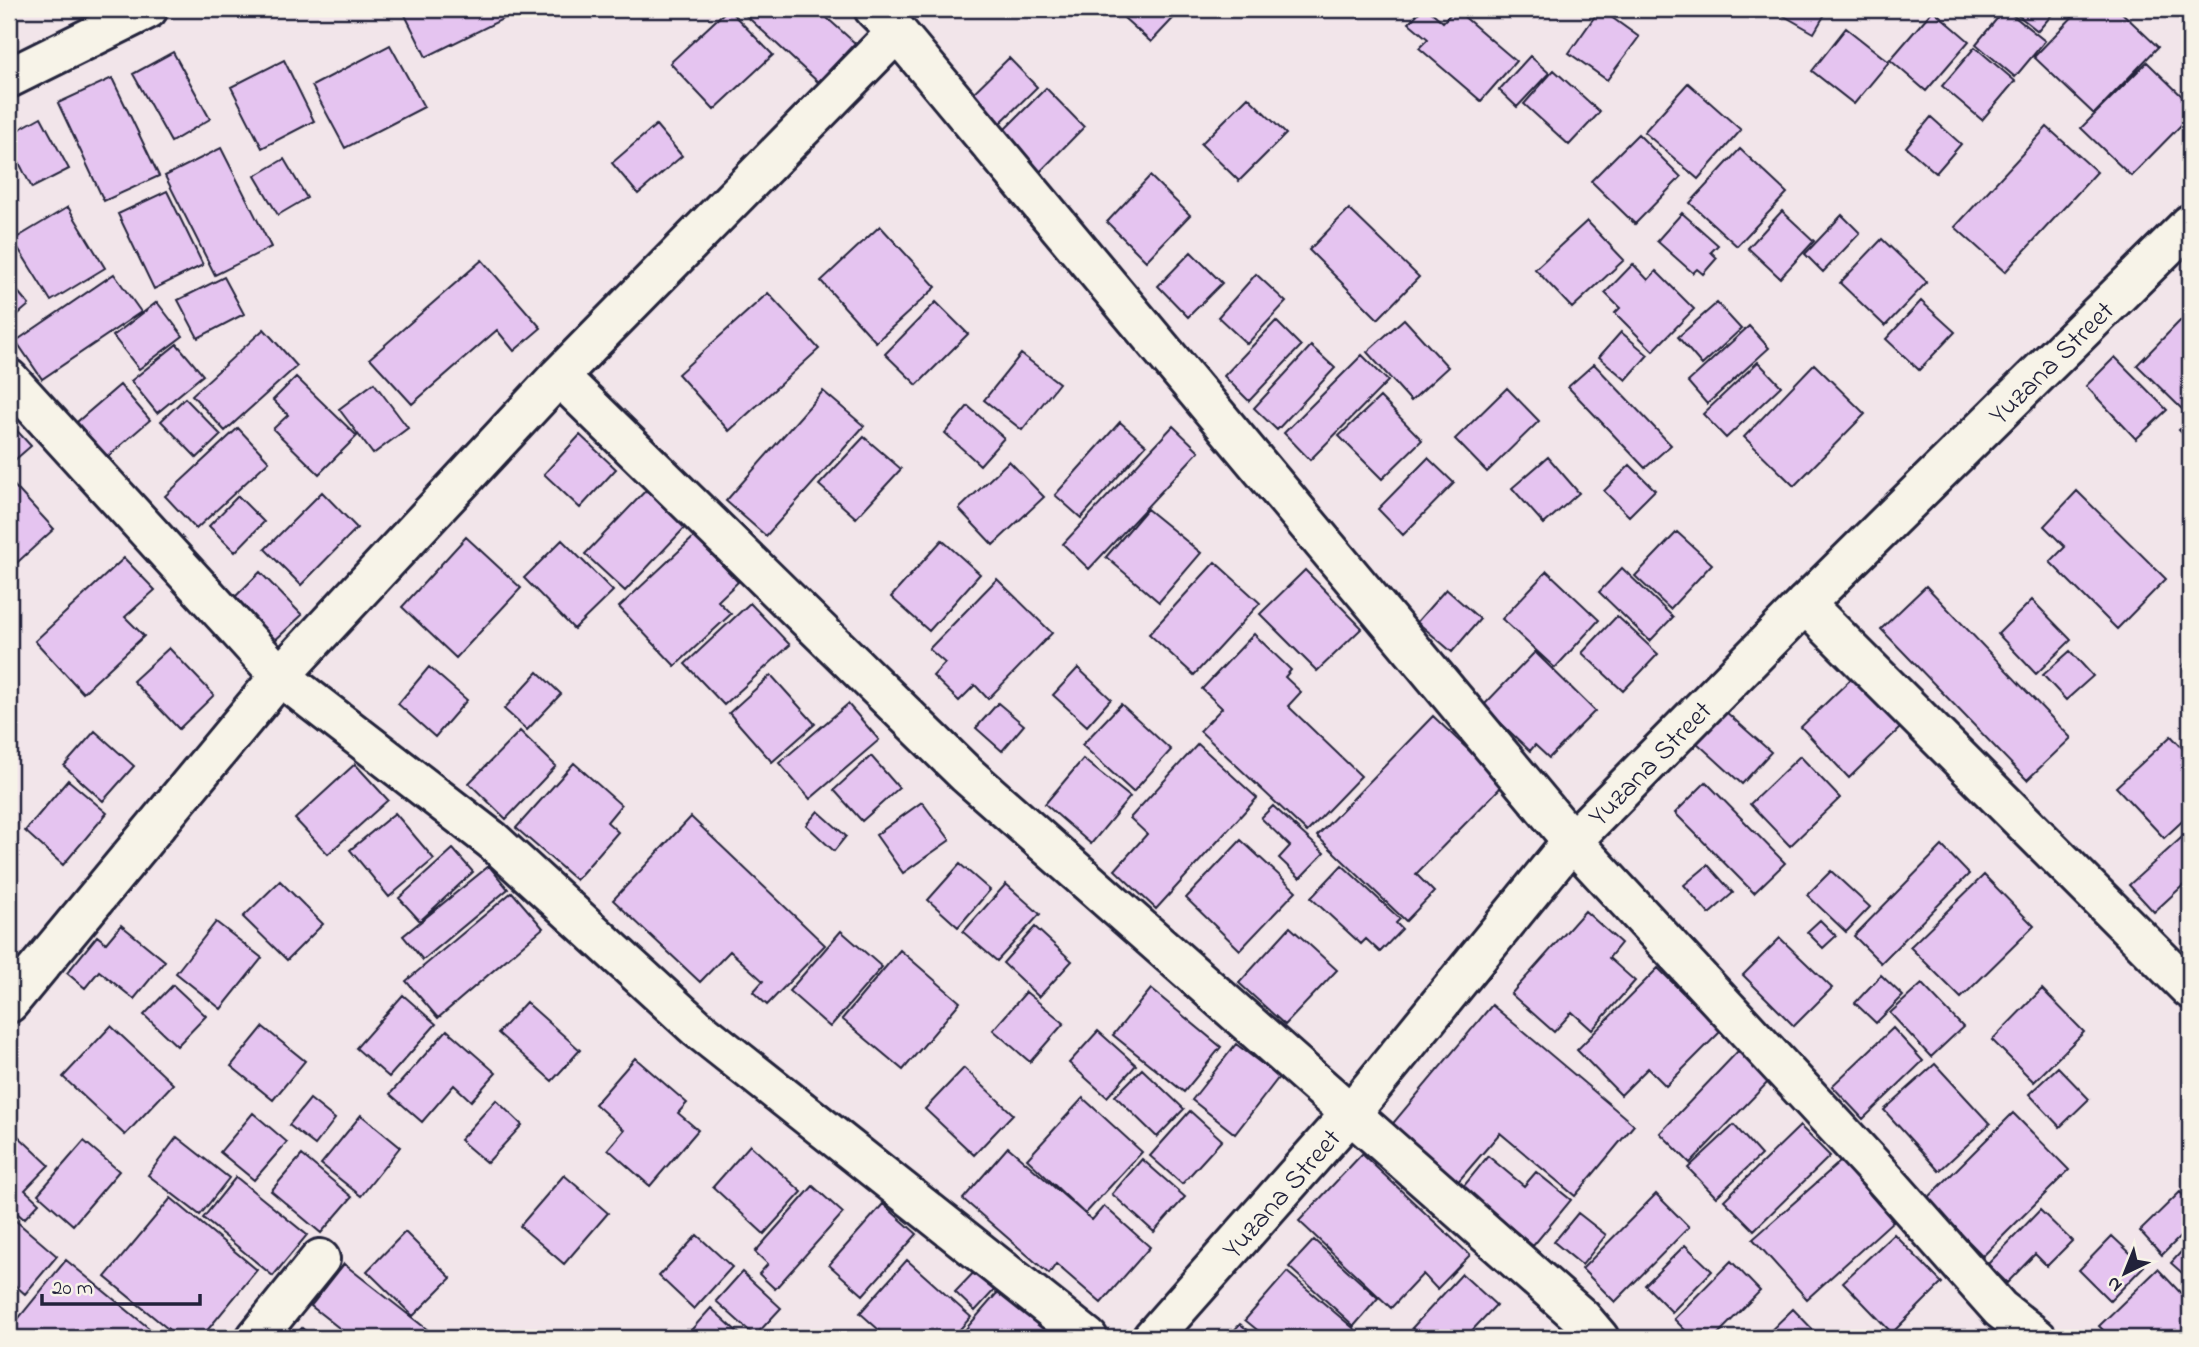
<svg xmlns="http://www.w3.org/2000/svg" width="2199" height="1347" viewBox="0 0 2199 1347" font-family="'Indie Flower',sans-serif">
<style>
.building{fill:#e5c4f0;stroke:#22223b;stroke-width:2}
.lines{fill:none;stroke-linecap:round;stroke-linejoin:round}
.minor-casing{stroke:#22223b;stroke-width:44}
.tertiary-casing{stroke:#22223b;stroke-width:44}
.minor{stroke:#f7f3e8;stroke-width:38}
.tertiary{stroke:#f7f3e8;stroke-width:38}
.labels{text-anchor:middle;stroke-width:5;stroke-linejoin:round;paint-order:stroke}
.street-label{font-size:28px;fill:#22223b;stroke:#f7f3e8}
</style>
<rect width="100%" height="100%" fill="#f2e5ea"/>
<filter id="ink" filterUnits="userSpaceOnUse"><feTurbulence type="fractalNoise" baseFrequency=".0143" numOctaves="2"/><feDisplacementMap in="SourceGraphic" scale="14" xChannelSelector="R" yChannelSelector="G"/><feConvolveMatrix kernelMatrix="1 2 1 2 8 2 1 2 1" color-interpolation-filters="sRGB"/></filter>
<g filter="url(#ink)">
<path class="building" d="M402,9H523L426,57Z
M728,9L773,55L714,110L670,63Z
M817,9L855,43L818,82L740,10Z
M1114,9H1182L1151,42Z
M1422,9H1428L1443,22L1455,9L1516,61L1481,101L1419,48L1428,39L1409,23Z
M1600,9L1639,37L1607,80L1569,53Z
M1772,9H1828L1814,33Z
M2005,9L2045,41L2015,77L1976,44Z
M2010,9H2054L2056,10L2038,31Z
M2080,9H2118L2158,47L2094,114L2034,57Z
M1933,10L1969,41L1926,91L1890,60Z
M1846,28L1889,62L1854,104L1812,71Z
M390,45L424,107L345,148L312,86Z
M1975,47L2015,81L1982,120L1942,86Z
M173,52L210,119L171,142L133,74Z
M1530,56L1549,73L1517,107L1499,90Z
M1009,58L1037,87L996,127L968,98Z
M284,60L314,121L262,148L231,87Z
M2147,62L2190,104V116L2131,176L2081,128Z
M1554,70L1600,112L1569,145L1524,104Z
M112,78L159,176L104,201L58,103Z
M1688,83L1741,130L1698,179L1644,132Z
M1046,88L1084,127L1031,181L992,142Z
M1248,97L1286,134L1239,181L1201,144Z
M41,117L69,169L32,188L9,143V135Z
M1931,117L1961,144L1936,173L1906,147Z
M656,125L682,156L638,194L612,163Z
M2047,127L2097,172L2005,272L1955,227Z
M1638,134L1681,177L1635,224L1591,181Z
M221,148L271,247L215,275L165,176Z
M1740,149L1787,193L1737,246L1690,203Z
M284,159L307,198L278,215L255,176Z
M1150,176L1190,215L1146,261L1107,222Z
M167,191L203,265L154,289L118,214Z
M68,207L105,268L51,301L13,240Z
M1349,209L1419,277L1378,319L1309,250Z
M1782,211L1814,241L1780,278L1748,248Z
M1682,213L1718,245L1711,252L1717,258L1703,274L1697,269L1693,273L1657,241Z
M1842,215L1860,233L1823,272L1805,254Z
M1587,221L1624,260L1572,308L1535,269Z
M880,226L936,287L876,342L821,281Z
M1882,239L1927,282L1885,326L1840,283Z
M1191,252L1222,283L1188,317L1158,286Z
M482,260L541,328L514,351L497,330L412,404L370,358Z
M1633,264L1648,280L1656,271L1694,309L1653,351L1615,313L1620,308L1605,293Z
M114,274L141,312L42,379L16,341Z
M1256,274L1286,302L1247,344L1218,317Z
M224,277L244,314L198,338L178,300Z
M9,281L29,305L9,322Z
M768,293L819,349L729,431L678,374Z
M1921,301L1955,332L1919,370L1886,339Z
M157,302L183,336L139,369L113,336Z
M936,302L968,334L917,385L885,354Z
M1717,303L1741,329L1702,365L1678,337Z
M1404,319L1448,367L1411,401L1367,352Z
M2181,320L2190,329V405L2184,411L2137,365Z
M1276,321L1301,346L1249,401L1224,376Z
M1749,326L1769,348L1707,404L1688,382Z
M264,329L297,366L225,431L192,395Z
M1621,332L1648,355L1626,380L1599,357Z
M177,344L203,375L157,413L131,381Z
M1311,346L1335,368L1277,430L1254,408Z
M1021,354L1059,383L1022,430L984,400Z
M1362,355L1388,381L1310,460L1284,433Z
M2115,357L2167,410L2136,439L2086,386Z
M1758,362L1781,386L1726,438L1703,414Z
M1594,364L1671,445L1645,468L1568,387Z
M1814,364L1865,414L1794,486L1744,437Z
M296,377L357,436L319,474L273,429L288,415L273,400Z
M374,383L408,428L373,454L339,409Z
M120,385L150,420L106,458L77,422Z
M1507,388L1539,421L1487,472L1455,439Z
M823,391L864,426L766,536L726,501Z
M1380,397L1422,440L1382,479L1339,436Z
M185,398L221,435L197,458L161,421Z
M968,406L1004,438L980,465L945,433Z
M2190,420V441L2179,430Z
M9,422L31,446L9,465Z
M1120,422L1146,445L1081,518L1055,495Z
M1173,426L1199,451L1089,569L1063,544Z
M238,428L269,461L196,529L165,496Z
M580,435L616,469L580,508L544,474Z
M864,437L901,469L856,518L819,485Z
M1548,457L1579,493L1544,524L1512,488Z
M1428,458L1454,483L1403,535L1378,509Z
M1009,461L1044,497L993,545L959,509Z
M1630,465L1655,490L1629,516L1604,491Z
M9,480L54,529L9,570Z
M651,485L691,521L625,591L585,554Z
M2077,491L2166,579L2117,629L2050,562L2065,547L2044,526Z
M322,492L357,528L301,585L265,549Z
M238,496L264,522L235,552L209,526Z
M1147,509L1201,553L1159,602L1106,557Z
M1677,532L1712,564L1670,609L1635,576Z
M695,536L738,582L718,601L731,614L675,666L619,607Z
M466,537L521,588L456,658L402,607Z
M562,540L613,591L574,629L524,578Z
M942,540L980,574L929,631L891,597Z
M124,558L155,590L125,617L144,636L83,693L35,641Z
M1215,562L1260,603L1194,675L1149,634Z
M1622,568L1673,617L1650,641L1599,592Z
M1305,570L1362,628L1317,671L1260,614Z
M1547,571L1599,620L1555,668L1502,619Z
M260,572L302,615L271,644L230,602Z
M997,579L1052,633L988,699L975,685L959,701L933,676L945,663L929,649Z
M1926,586L2071,738L2027,780L1881,629Z
M1446,589L1480,619L1452,652L1417,622Z
M2032,600L2071,640L2036,674L1998,634Z
M750,603L790,645L724,705L685,664Z
M1617,616L1658,654L1623,691L1582,653Z
M1254,634L1291,670L1285,677L1301,692L1288,706L1361,776L1307,832L1200,731L1222,708L1202,689Z
M169,648L214,695L179,729L133,681Z
M2070,651L2093,676L2066,700L2043,675Z
M1535,652L1595,711L1549,758L1535,745L1530,751L1483,706Z
M2190,659V675L2182,666Z
M429,667L467,700L435,737L398,704Z
M1078,668L1111,699L1087,726L1053,695Z
M538,672L561,694L527,730L504,709Z
M771,675L815,724L772,762L729,713Z
M1852,678L1900,728L1849,778L1801,727Z
M998,703L1024,725L1002,751L976,728Z
M848,704L879,740L810,799L779,763Z
M1121,704L1171,750L1133,792L1082,745Z
M1725,711L1771,752L1742,784L1697,743Z
M1433,716L1504,784L1416,874L1434,892L1406,921L1317,836Z
M95,731L134,766L103,801L64,766Z
M520,731L556,766L506,819L469,783Z
M2171,736L2190,756V814L2164,838L2116,787Z
M1198,744L1257,798L1156,909L1115,870L1147,834L1130,818Z
M871,756L899,788L862,821L834,790Z
M1800,756L1840,798L1790,846L1750,804Z
M1083,759L1130,797L1091,844L1045,804Z
M574,763L621,805L607,822L618,832L576,880L516,828Z
M355,764L388,800L328,854L295,819Z
M68,780L107,813L63,865L25,831Z
M1706,782L1785,863L1754,893L1675,813Z
M922,802L950,840L903,873L876,835Z
M1273,806L1324,853L1300,878L1279,858L1290,846L1261,818Z
M818,811L846,836L834,851L806,825Z
M395,813L434,859L389,897L350,850Z
M691,817L825,945L767,1005L753,992L763,981L730,951L700,982L613,900Z
M2190,830V879L2154,912L2129,885Z
M1241,840L1296,891L1240,950L1186,898Z
M1942,846L1969,874L1881,963L1854,936Z
M453,849L473,872L420,921L399,898Z
M960,864L990,890L958,927L928,900Z
M1342,865L1400,919L1396,923L1402,929L1380,952L1366,939L1361,944L1311,898Z
M1708,865L1733,893L1709,914L1684,885Z
M489,866L508,889L423,960L403,936Z
M1831,871L1870,907L1846,932L1807,895Z
M1984,875L2034,926L1961,998L1910,947Z
M280,881L323,924L287,960L243,917Z
M1006,884L1040,914L997,961L963,932Z
M512,892L543,928L438,1018L406,981Z
M1585,911L1621,943L1609,958L1635,981L1592,1030L1572,1012L1554,1032L1511,994Z
M1820,920L1836,936L1823,948L1807,932Z
M216,922L262,958L221,1009L176,973Z
M121,925L165,961L134,999L99,971L85,988L67,973L97,936L106,943Z
M1035,927L1072,961L1039,997L1003,963Z
M1290,927L1337,970L1285,1025L1239,983Z
M841,931L882,967L830,1027L789,991Z
M1780,938L1832,988L1794,1026L1743,975Z
M900,950L960,1002L903,1070L842,1019Z
M1658,968L1721,1031L1666,1086L1648,1068L1621,1095L1577,1050Z
M1881,975L1903,996L1876,1023L1855,1003Z
M1922,984L1963,1027L1931,1057L1890,1013Z
M173,985L206,1016L177,1046L144,1015Z
M1151,989L1221,1047L1184,1092L1113,1035Z
M2042,989L2084,1032L2034,1082L1992,1040Z
M1026,992L1064,1023L1030,1062L993,1030Z
M403,995L436,1024L389,1077L356,1048Z
M526,1002L580,1050L552,1081L498,1033Z
M1492,1005L1634,1125L1575,1196L1500,1133L1456,1184L1389,1128Z
M111,1026L173,1084L125,1135L63,1077Z
M263,1027L305,1061L273,1100L231,1066Z
M1893,1028L1923,1061L1863,1119L1832,1086Z
M447,1030L496,1073L471,1101L454,1085L422,1122L390,1094Z
M1098,1031L1136,1065L1107,1097L1069,1063Z
M1236,1044L1279,1077L1235,1134L1192,1100Z
M1740,1049L1771,1079L1690,1163L1660,1133Z
M635,1058L687,1103L678,1113L698,1130L650,1186L608,1149L624,1130L595,1104Z
M1935,1064L1990,1124L1939,1171L1884,1110Z
M2058,1067L2089,1099L2060,1127L2029,1094Z
M964,1068L1013,1114L974,1155L925,1109Z
M1142,1069L1184,1109L1157,1137L1115,1096Z
M1083,1098L1142,1152L1085,1214L1027,1159Z
M310,1099L335,1119L315,1145L289,1125Z
M496,1100L522,1125L487,1163L460,1140Z
M1190,1111L1222,1140L1182,1184L1150,1156Z
M253,1113L287,1142L254,1180L220,1152Z
M2013,1113L2069,1170L1983,1256L1927,1199Z
M361,1115L400,1147L361,1196L321,1164Z
M1734,1125L1761,1155L1716,1197L1688,1168Z
M1800,1126L1830,1156L1754,1230L1724,1200Z
M15,1133L49,1165L25,1190L39,1203L24,1219L9,1206V1140Z
M177,1137L229,1178L200,1215L148,1175Z
M84,1141L119,1171L73,1225L38,1194Z
M750,1145L802,1192L764,1234L713,1187Z
M1008,1147L1092,1220L1104,1206L1150,1247L1101,1303L1056,1264L1049,1274L963,1199Z
M1362,1154L1470,1255L1437,1289L1423,1274L1391,1308L1299,1221Z
M302,1155L352,1197L321,1233L271,1191Z
M1488,1156L1524,1186L1536,1172L1571,1200L1533,1246L1463,1187Z
M1142,1159L1185,1197L1154,1232L1112,1194Z
M1841,1161L1893,1221L1807,1299L1753,1239Z
M564,1175L608,1213L564,1264L520,1226Z
M236,1177L307,1235L273,1276L203,1218Z
M813,1186L843,1213L775,1289L759,1274L768,1264L755,1252Z
M2180,1192L2190,1203V1227L2162,1255L2140,1231Z
M1656,1194L1689,1227L1615,1302L1582,1269Z
M171,1198L257,1270L201,1338H179L105,1277Z
M883,1204L917,1234L863,1295L829,1265Z
M2040,1210L2072,1241L2047,1266L2035,1254L2007,1283L1988,1264Z
M1578,1213L1606,1235L1582,1265L1554,1242Z
M9,1215L57,1256L25,1294L9,1280Z
M405,1232L451,1278L413,1316L367,1271Z
M1894,1234L1942,1283L1892,1333L1843,1282Z
M697,1235L732,1267L694,1309L659,1276Z
M2112,1236L2144,1266L2110,1301L2079,1270Z
M1314,1240L1378,1298L1354,1326L1289,1267Z
M2190,1242V1280L2171,1263Z
M1685,1245L1712,1271L1672,1312L1645,1285Z
M66,1260L161,1338H9V1330Z
M907,1260L971,1317L952,1338H888L860,1313Z
M1731,1261L1760,1291L1714,1338H1693L1674,1319Z
M344,1264L438,1338H352L311,1306Z
M979,1267L998,1286L975,1311L955,1292Z
M2158,1269L2190,1303V1332L2184,1338H2111L2099,1326Z
M742,1272L781,1308L755,1336L716,1301Z
M1287,1272L1365,1338H1267L1245,1320Z
M1462,1274L1496,1305L1465,1338H1423L1412,1328Z
M1004,1285L1065,1338H958Z
M711,1308L743,1337V1338H684Z
M1793,1309L1821,1338H1763Z
M1240,1324L1258,1338H1227Z
M302,1328L314,1338H293Z"/>
<g class="lines">
<g class="minor-casing">
<path id="minor" d="M874,9L897,32L1572,841L1882,1176L2000,1309L2037,1338
M9,78L148,9
M559,376L966,774L1582,1318L1599,1338
M9,379L280,676L492,840L697,1028L1088,1338
M1805,604L2190,989
M9,1003L280,676L559,376L897,32
M256,1338L320,1259"/>
</g>
<g class="tertiary-casing">
<g id="tertiary">
<path id="s1" d="M1152,1338L1351,1113L1572,841L1805,604L2190,224"/>
</g>
</g>
<use href="#minor" class="minor"/>
<use href="#tertiary" class="tertiary"/>
</g>
</g>
<g class="labels">
<g class="street-label">
<text dy="10" stroke="none"><textPath href="#s1" startOffset="1328">Yuzana Street</textPath></text>
<text dy="10" stroke="none"><textPath href="#s1" startOffset="761">Yuzana Street</textPath></text>
<text dy="10" stroke="none"><textPath href="#s1" startOffset="194">Yuzana Street</textPath></text>
</g>
</g>
<rect width="2199" height="1347" fill="none" stroke="#f7f3e8" stroke-width="35"/>
<rect x="18" y="18" width="2164" height="1312" fill="none" stroke="#22223b" stroke-width="2.5" filter="url(#ink)"/>
<g transform="translate(2125 1273) rotate(223)" stroke="#f7f3e8" stroke-width="5" paint-order="stroke">
<path d="M0-5L12 26L0 18L-12 26Z" fill="#22223b"/>
<text y="-10" font-size="19" font-weight="bold" text-anchor="middle" fill="#22223b">N</text>
</g>
<path d="M42 1294v10h158v-10" fill="none" stroke="#22223b" stroke-width="3.5"/>
<text x="52" y="1294" font-size="21" fill="#22223b" stroke="#f7f3e8" stroke-width="5" paint-order="stroke">20 m</text>
</svg>
